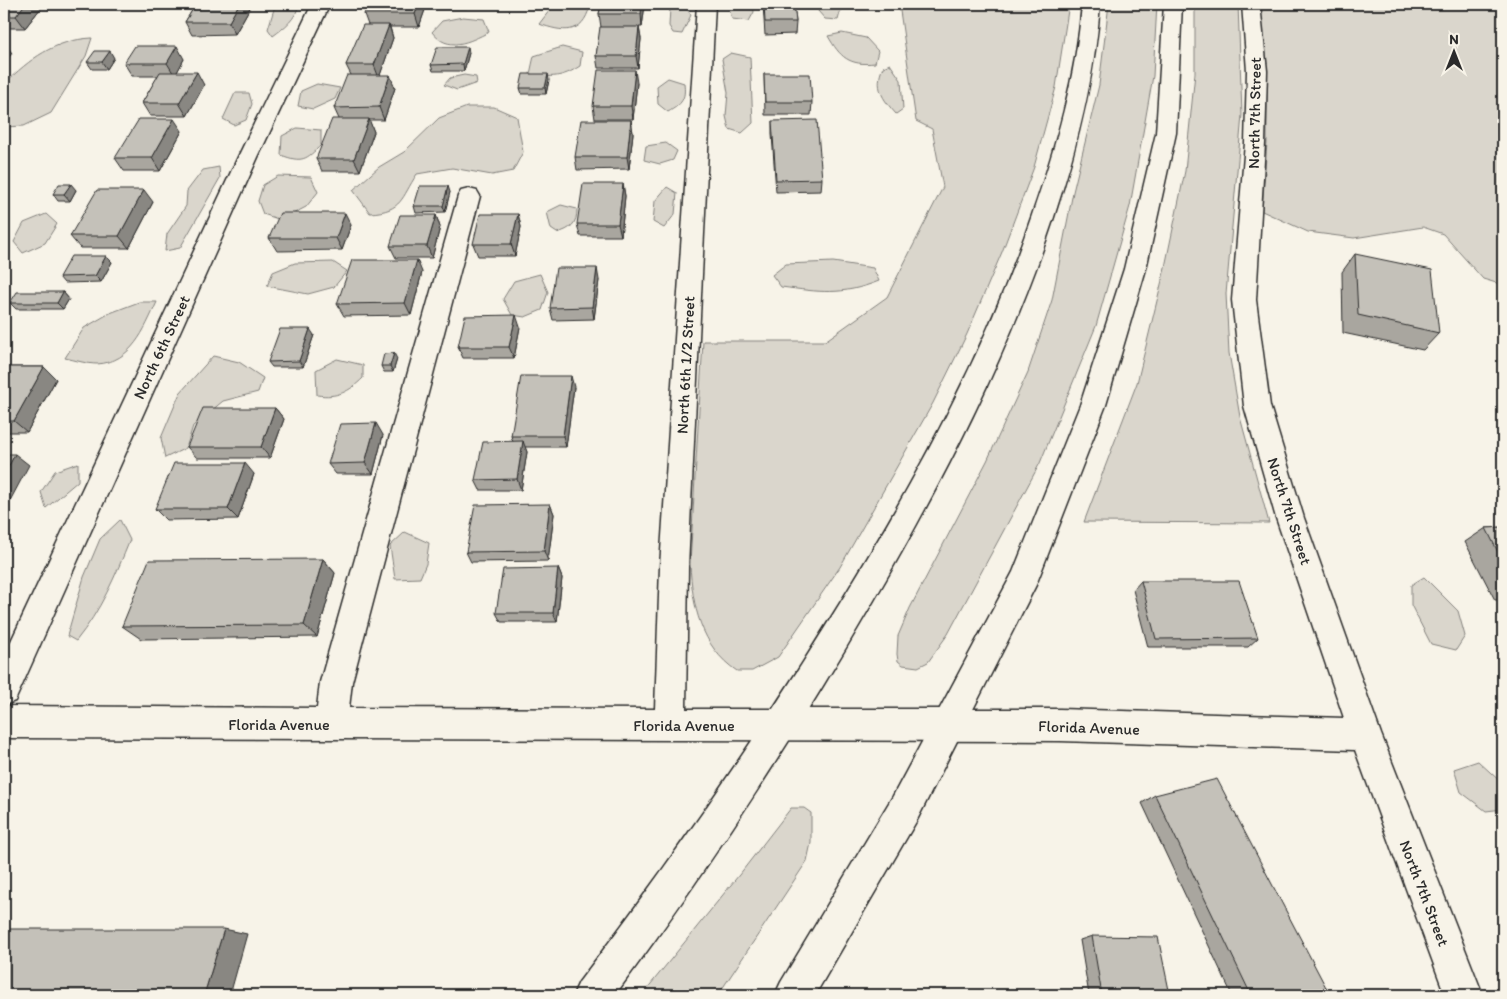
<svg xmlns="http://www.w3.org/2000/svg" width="1507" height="999" viewBox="0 0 1507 999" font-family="Itim,sans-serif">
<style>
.green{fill:#dad6cc;stroke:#82807c}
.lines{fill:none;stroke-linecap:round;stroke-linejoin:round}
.minor-casing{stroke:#2b2b2b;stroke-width:3}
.major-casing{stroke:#2b2b2b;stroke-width:3}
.minor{fill:#f7f3e8;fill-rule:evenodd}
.major{fill:#f7f3e8;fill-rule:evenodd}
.wall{fill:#a9a69f;stroke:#2b2b2b}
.shaded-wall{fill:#898782;stroke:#2b2b2b}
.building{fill:#c4c1b9;stroke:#2b2b2b}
.labels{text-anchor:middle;stroke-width:4.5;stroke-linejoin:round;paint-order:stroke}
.street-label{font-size:16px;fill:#2b2b2b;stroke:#f7f3e8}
</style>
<rect width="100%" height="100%" fill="#f7f3e8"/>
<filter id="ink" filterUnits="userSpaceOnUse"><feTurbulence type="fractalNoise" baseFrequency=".02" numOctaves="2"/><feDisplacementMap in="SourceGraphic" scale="10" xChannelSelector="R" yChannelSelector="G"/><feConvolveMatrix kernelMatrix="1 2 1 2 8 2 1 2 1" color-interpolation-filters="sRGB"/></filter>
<g filter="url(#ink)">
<path class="green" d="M284,4H299C296,19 285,27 273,36L268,29L274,9Z
M561,4H584L590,6C582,36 563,32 539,24L553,6Z
M728,4H753L754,12L749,21L732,19Z
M817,4H839L841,9L838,20L825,19L818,11Z
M899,4H1069L1056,87L1034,167L1002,252L967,334L933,403L840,567L778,657L752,671H737C701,647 692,605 690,564L703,341H825L887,297L943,187L932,129L916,121Z
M1109,4H1157L1153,76L1130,206L1096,326L1040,463L948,634L928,662L918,667L903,665L898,661L897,654L898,636L910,608L987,461L1028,372L1052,300L1073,192L1099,85Z
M1195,4H1238L1242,115L1226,294L1229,353L1240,417L1269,523L1084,522L1137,383L1164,272L1185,171L1195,73Z
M1259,4H1503V285L1483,279L1443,234L1423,227L1354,238L1308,232L1262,211L1267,143V71Z
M670,8L687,9L691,15L682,34L673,33L669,26Z
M463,17L484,19L489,32C469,42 448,53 432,32L442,21Z
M842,33L866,38L878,51L875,63C849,66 840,57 828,36Z
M92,38L86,56L51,113L24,126L4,127V84C30,59 54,40 92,38Z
M562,47L582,52L580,66C562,78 551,78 530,74L534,56Z
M731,53L750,57L753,123L742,133L729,129L726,116L728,93L722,59Z
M890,64L901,80L903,109L896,114C882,98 874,87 883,67Z
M464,75L476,77L477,83L457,90L444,85L450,78Z
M668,78L684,83C686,99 682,104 668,112L658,104L657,86Z
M317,84L340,88L335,99L313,109L298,106L301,91Z
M235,93H249L252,104L246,120L234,125L223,119Z
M467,107H494L517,117L523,152L513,171L492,175L452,168L417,174C401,198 403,211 370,213L353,190L379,167L404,152L439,118Z
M297,128L321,130V145C306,160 302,163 281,155L282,136Z
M666,143L677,151L673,160L660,164L644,160L646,146Z
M219,167L220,178L180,248L165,251L167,234L186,206L187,191L203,170Z
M278,176L311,177L318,192L306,207L281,220L263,214L258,201L263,185Z
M667,187L677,193L675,214L664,228L653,222L655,201Z
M561,205L577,209C577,224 571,229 557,233L551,229L547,212Z
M46,214L57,224L45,243L23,253L14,242L24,223Z
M333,262L347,271L334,287L308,294L267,286L273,272L295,263Z
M833,262L873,268L879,281C841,296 820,292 781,287L772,275L786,264Z
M540,274L548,292L542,310L525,317L512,315L503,299L514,281Z
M139,302H157C144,330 132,362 97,364C87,364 75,360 65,358L84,328L110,313Z
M213,356L239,362L263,378L258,392L223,401L193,426L186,448L165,458L161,438L180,393Z
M337,359L363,365V378C349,392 337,398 317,395L316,370Z
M78,463V481L46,508L41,492L55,471Z
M120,520L130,540C115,577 101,610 76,641L67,636L84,577L100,539Z
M405,532L429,543L426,564L420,578L395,579L390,546Z
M1424,577L1458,611L1465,636L1456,650L1431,644L1411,605V585Z
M1478,761L1503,784V809L1486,811L1461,792L1454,769Z
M791,808H804L811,813V843L807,861L718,995H642L743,870Z"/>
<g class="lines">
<g class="minor-casing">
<path id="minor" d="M312,4H330L258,157L15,701L4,705V656L238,157Z
M697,4H715L688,567L686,709H1060L1344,718L1276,518L1244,406L1232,300L1245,143L1247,71L1242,4H1260L1267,71L1265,143L1256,300L1270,406L1304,518L1381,734L1483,995H1445L1355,750L1060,741L4,738V706L317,708L320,682L458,196L461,191L469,189L477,191L480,196L352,682L349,708L655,709L660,567Z"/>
</g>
<g class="major-casing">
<path id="major" d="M1082,4H1100C1095,77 1077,147 1054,217C1009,354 943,482 870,607C792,741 707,871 615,995H573L579,982C674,858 763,729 845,595C919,474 986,350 1032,215C1056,146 1076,77 1082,4Z
M1164,4H1182L1176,133L1146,269L1106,405L1036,585L917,820L815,995H775L781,982L893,796L1013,572L1080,405L1124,269L1156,133Z"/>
</g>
<use href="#minor" class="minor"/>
<use href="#major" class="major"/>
</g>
<path class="wall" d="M4,4H44L25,28H4Z
M135,4H173L171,6H137Z
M196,4H252L235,34L192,35L185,22Z
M427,4L419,27H390L393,38L380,75L395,88L384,120H369L374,132L360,171H322L316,159L339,119L334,108L351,75L346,65L368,25L364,14Z
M438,4H468L467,8H439Z
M601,4H645L642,27H639L641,39L638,68H598L596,56L601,27L599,14Z
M763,4H794L796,22L795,34L765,35Z
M469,53L464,71H433L431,65Z
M114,58L107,69H92L87,62Z
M184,59L177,72L204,85L187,116H150L142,103L158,76H132L124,63Z
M764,74L812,102L811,115H765Z
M549,80L546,94H522L520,88Z
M637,83L633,119H595L593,106Z
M631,120L633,133L629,169L577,170L575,157Z
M772,121L822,179L821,191L776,192L772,134Z
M182,131L160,171H124L115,158Z
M623,184L625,196L621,236H580L577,224Z
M76,190L70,201H58L53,194Z
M450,192L445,212L416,213L414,206Z
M153,202L129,248H80L70,236Z
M518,214L521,227L515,256H478L473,244Z
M436,215L440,227L432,258H396L390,246Z
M351,225L342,250L277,251L269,238Z
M1355,254L1439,333L1423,350L1343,333L1342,272Z
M106,256L112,262L101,282L64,283L59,277Z
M422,272L411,315L344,316L337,304Z
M599,280L594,319L553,320L550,308Z
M63,292L69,299L63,309H16L10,303Z
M520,327L514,358H463L458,347Z
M314,335L303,367H272L268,362Z
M397,359L393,372H384L381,366Z
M4,367H44L56,379L27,432H4Z
M574,387L566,447H525L527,452L521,490H480L475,480L513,442L511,436Z
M275,408L284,419L270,458H197L187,447Z
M383,435L373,474H336L328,464Z
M254,474L238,519L166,520L155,509Z
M550,504L554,514L548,561L471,562L466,552Z
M1503,527V600H1495L1465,542L1486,528Z
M323,559L335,573L317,637L141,639L122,626Z
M558,568L562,578L557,622H501L496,613Z
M1141,581L1258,638L1248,647H1148L1133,590Z
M1155,795L1330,995H1232L1142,803Z
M1092,936L1170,995H1089L1080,940Z"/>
<path class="shaded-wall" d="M25,4H44L25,28L16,16Z
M239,4H252L235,34L229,22Z
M419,4H427L419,27L415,14Z
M642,4H645L642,27L641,14Z
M389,25L393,38L379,78L374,65Z
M639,27L641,39L638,68L636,56Z
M4,43L12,53L4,64Z
M177,46L184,59L175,76L167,63Z
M468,47L469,53L464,71L463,64Z
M110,51L114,58L107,69L102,62Z
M635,70L637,83L633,119L631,106Z
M197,72L204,85L187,116L179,103Z
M548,74L549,80L546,94L545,88Z
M390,75L395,88L384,120L379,107Z
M174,119L182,131L160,171L152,158Z
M369,119L374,132L360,171L354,159Z
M631,120L633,133L629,169L627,157Z
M71,184L76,190L70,201L64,194Z
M623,184L625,196L621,236L618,224Z
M448,186L450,192L445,212L443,206Z
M144,190L153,202L129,248L119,236Z
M345,213L351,225L342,250L336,238Z
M518,214L521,227L515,256L511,244Z
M436,215L440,227L432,258L427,246Z
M106,256L112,262L101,282L95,276Z
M417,260L422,272L411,315L405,303Z
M597,268L599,280L594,319L592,307Z
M63,292L69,299L63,309L57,303Z
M516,315L520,327L514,358L509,347Z
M310,329L314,335L303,367L299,361Z
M394,353L397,359L393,372L390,366Z
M44,367L56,379L27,432L14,421Z
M571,376L574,387L566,447L563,436Z
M275,408L284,419L270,458L261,447Z
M376,423L383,435L373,474L365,463Z
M523,441L527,452L521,490L517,479Z
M15,454L29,465L4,512V475Z
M245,463L254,474L238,519L228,509Z
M550,504L554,514L548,561L544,551Z
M323,559L335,573L317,637L304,625Z
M558,568L562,578L557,622L553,613Z
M224,929L247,934L230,995H204Z"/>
<path class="building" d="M4,4H25L16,16H4Z
M196,4H239L229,22H185Z
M369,4H419L415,14H364Z
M601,4H642L641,14H599Z
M764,4H794L796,22H765Z
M363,25H389L374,65H346Z
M600,27H639L636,56H596Z
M135,46H177L167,63H124Z
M437,47H468L463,64L431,65Z
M95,51H110L102,62H87Z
M598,70H635L631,106H593Z
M160,72H197L179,103H142Z
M523,74H548L545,88H520Z
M764,74H810L812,102H765Z
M347,75H390L379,107L334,108Z
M139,119H174L152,158H115Z
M332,119H369L354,159H316Z
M581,120H631L627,157H575Z
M817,120L822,179L776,180L772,121Z
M59,184H71L64,194H53Z
M583,184H623L618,224H577Z
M420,186H448L443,206H414Z
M97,190H144L119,236H70Z
M280,213H345L336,238H269Z
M480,214H518L511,244H473Z
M400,215H436L427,246H390Z
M1355,254L1432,270L1439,333L1358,315Z
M71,256H106L95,276L59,277Z
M352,260H417L405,303L337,304Z
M556,268H597L592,307L550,308Z
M17,292H63L57,303H10Z
M516,315L509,347H458L465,316Z
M280,329H310L299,361L268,362Z
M394,353L390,366H381L384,354Z
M4,367H44L14,421H4Z
M521,376H571L563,436H511Z
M203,408H275L261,447H187Z
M376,423L365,463L328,464L340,424Z
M523,441L517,479L475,480L483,442Z
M4,454H15L4,475Z
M174,463H245L228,509H155Z
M550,504L544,551L466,552L475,505Z
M1503,527V562L1486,528Z
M323,559L304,625L122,626L149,560Z
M558,568L553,613H496L503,569Z
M1141,581H1239L1258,638L1156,639Z
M1217,779L1330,995H1251L1155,795Z
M4,929H224L204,995H4Z
M1092,936L1158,937L1170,995H1102Z"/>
</g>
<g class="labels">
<g class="street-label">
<text transform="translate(1254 113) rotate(-89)" y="6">North 7th Street</text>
<text transform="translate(161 347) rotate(-65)" y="6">North 6th Street</text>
<text transform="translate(685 365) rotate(-87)" y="6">North 6th 1/2 Street</text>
<text transform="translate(1290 511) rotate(72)" y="6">North 7th Street</text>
<text x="279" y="730">Florida Avenue</text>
<text x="684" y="731">Florida Avenue</text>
<text transform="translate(1089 727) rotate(2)" y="6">Florida Avenue</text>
<text transform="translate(1425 893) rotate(69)" y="6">North 7th Street</text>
</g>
</g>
<rect width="1507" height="999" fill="none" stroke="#f7f3e8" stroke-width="20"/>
<rect x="10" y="10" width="1487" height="979" fill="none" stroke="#2b2b2b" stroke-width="2" filter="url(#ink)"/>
<g transform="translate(1454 52)" stroke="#f7f3e8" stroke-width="4" paint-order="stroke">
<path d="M0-4L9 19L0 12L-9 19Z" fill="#2b2b2b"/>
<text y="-8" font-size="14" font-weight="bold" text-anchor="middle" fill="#2b2b2b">N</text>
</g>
</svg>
